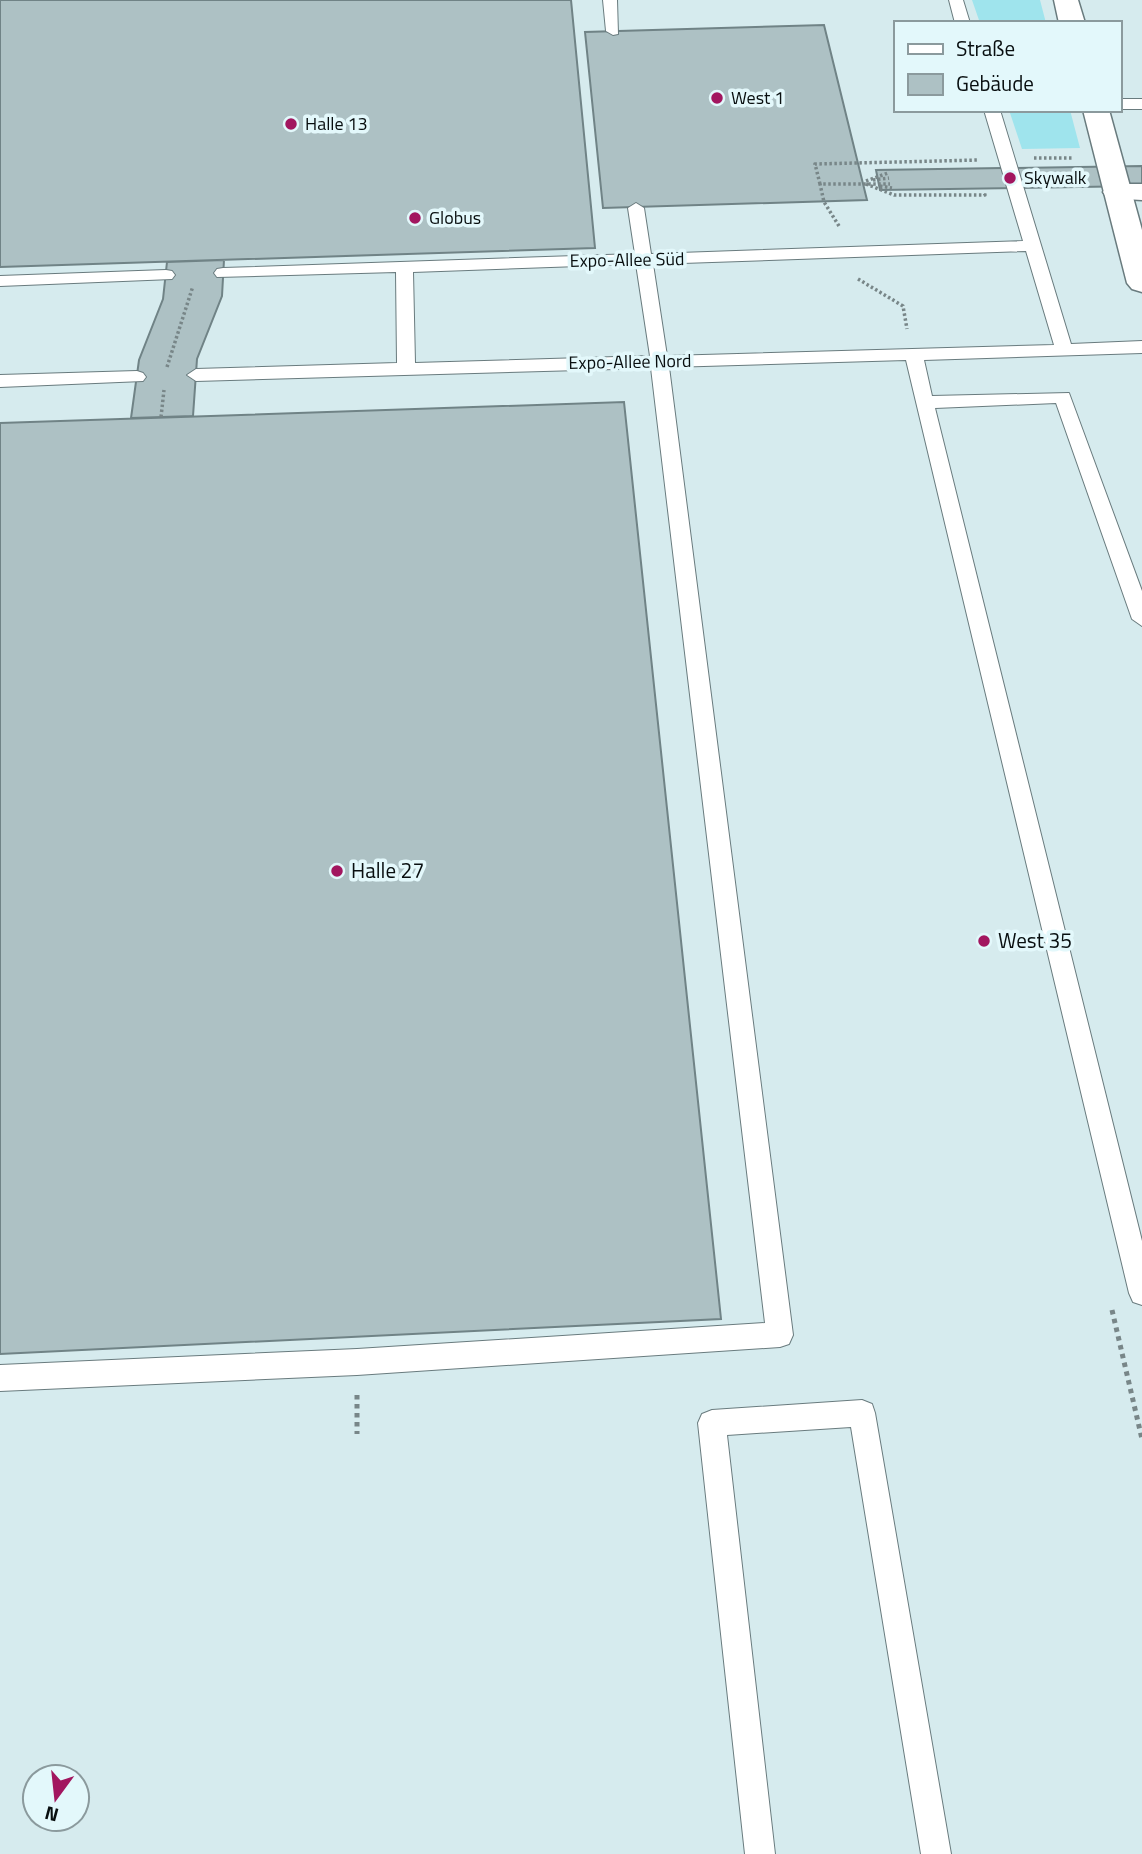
<svg xmlns="http://www.w3.org/2000/svg" width="1142" height="1854" viewBox="0 0 1142 1854" font-family="'Titillium Web',sans-serif">
<style>
.green{fill:#9fe4ed}
.building{fill:#adc1c4;stroke:#708386;stroke-width:2}
.lines{fill:none;stroke-linecap:round;stroke-linejoin:round}
.service-casing{stroke:#697b7e;stroke-width:2}
.minor-casing{stroke:#697b7e;stroke-width:3}
.secondary-casing{stroke:#697b7e;stroke-width:3}
.path-far1{stroke:#788688;stroke-width:3.5;stroke-dasharray:2.5 2.5;stroke-linecap:butt}
.path{stroke:#788688;stroke-width:5;stroke-dasharray:4.5 4.5;stroke-linecap:butt}
.service{fill:#fff;fill-rule:evenodd}
.minor{fill:#fff;fill-rule:evenodd}
.secondary{fill:#fff;fill-rule:evenodd}
.poi-dot{fill:#a2165f;stroke:#e3f8fb;stroke-width:2.5}
.labels{text-anchor:middle;stroke-width:7;stroke-linejoin:round;paint-order:stroke}
.far-poi-label{font-size:18px;fill:#080e0f;stroke:#e3f8fb;text-anchor:start}
.far-street-label{font-size:18px;fill:#080e0f;stroke:#e3f8fb}
.poi-label{font-size:21px;fill:#080e0f;stroke:#e3f8fb;text-anchor:start}
</style>
<rect width="100%" height="100%" fill="#d6ebee"/>
<path class="green" d="M972,0H1040L1046,23H980Z
M1009,110H1070L1080,148L1022,149Z"/>
<path class="building" d="M0,0H571L595,248L0,267Z
M824,25L867,200L603,208L585,32Z
M1142,166V186L880,190L876,170Z
M224,260L222,296L197,359L193,416L131,418L139,360L163,299L167,262Z
M624,402L721,1319L0,1354V423Z"/>
<g class="lines">
<g class="service-casing">
<path id="service" d="M603,0H617L618,34L613,35L606,31Z
M949,0H963L970,23H955Z
M1119,99H1142V109H1119Z
M984,110H1000L1071,344L1142,341V353L924,360L932,396L1069,393L1142,591V626L1132,619L1056,403L935,408L1142,1241V1305L1133,1302L1129,1293L906,360L669,367L793,1335L789,1344L780,1347L357,1375L0,1391V1365L357,1349L765,1323L651,368L196,381L187,375L196,369L397,363L396,272L217,277L214,273L217,269L223,268L635,254L628,208L636,203L644,208L651,254L1023,241ZM1026,251L1054,345L667,356L653,264ZM636,264L650,356L415,363L413,272Z
M166,270L172,271L175,275L172,279L0,286V276Z
M137,371L143,373L146,377L143,381L0,387V375Z
M862,1400L872,1404L875,1413L951,1854H921L851,1427L727,1435L775,1854H745L698,1423L702,1414L712,1410Z"/>
</g>
<g class="minor-casing">
<path id="minor" d="M1117,184H1142V200L1107,198L1103,192L1107,186Z"/>
</g>
<g class="secondary-casing">
<path id="secondary" d="M1054,0H1078L1085,23H1059Z
M1083,110H1109L1142,230V292L1132,289L1127,283Z"/>
</g>
<path class="path-far1" d="M1034,158H1074
M873,180L889,178
M866,181L888,173
M820,184L815,164L979,160
M866,184L894,195H985L984,192
M880,186L892,188
M839,226L824,202L820,184H890
M858,279L903,306L907,329
M167,367L193,286
M161,417L164,390"/>
<path class="path" d="M1112,1310L1142,1439
M357,1395V1434"/>
<use href="#service" class="service"/>
<use href="#minor" class="minor"/>
<use href="#secondary" class="secondary"/>
</g>
<g class="poi-dot">
<circle cx="717" cy="98" r="7"/>
<circle cx="291" cy="124" r="7"/>
<circle cx="1010" cy="178" r="7"/>
<circle cx="415" cy="218" r="7"/>
<circle cx="337" cy="871" r="7"/>
<circle cx="984" cy="941" r="7"/>
</g>
<g class="labels">
<g class="far-poi-label">
<text x="731" y="104">West 1</text>
<text x="305" y="130">Halle 13</text>
<text x="1024" y="184">Skywalk</text>
<text x="429" y="224">Globus</text>
</g>
<g class="far-street-label">
<text transform="translate(627 260) rotate(-1)" y="6">Expo-Allee Süd</text>
<text transform="translate(630 362) rotate(-1)" y="6">Expo-Allee Nord</text>
</g>
<g class="poi-label">
<text x="351" y="878">Halle 27</text>
<text x="998" y="948">West 35</text>
</g>
</g>
<rect x="894" y="21" width="228" height="91" fill="#e3f8fb" stroke="#8b9a9d" stroke-width="2"/>
<rect x="908" y="44" width="35" height="10" fill="#ffffff" stroke="#8b9a9d" stroke-width="2"/>
<text x="956" y="56" font-size="21" fill="#080e0f">Straße</text>
<rect x="908" y="74" width="35" height="21" fill="#adc1c4" stroke="#8b9a9d" stroke-width="2"/>
<text x="956" y="91" font-size="21" fill="#080e0f">Gebäude</text>
<g transform="translate(56 1798) rotate(195)"><circle r="33" fill="#e3f8fb" stroke="#8b9a9d" stroke-width="2"/>
<path d="M0-5L12 26L0 18L-12 26Z" fill="#a2165f"/>
<text y="-10" font-size="19" font-weight="bold" text-anchor="middle" fill="#080e0f">N</text>
</g>
</svg>
